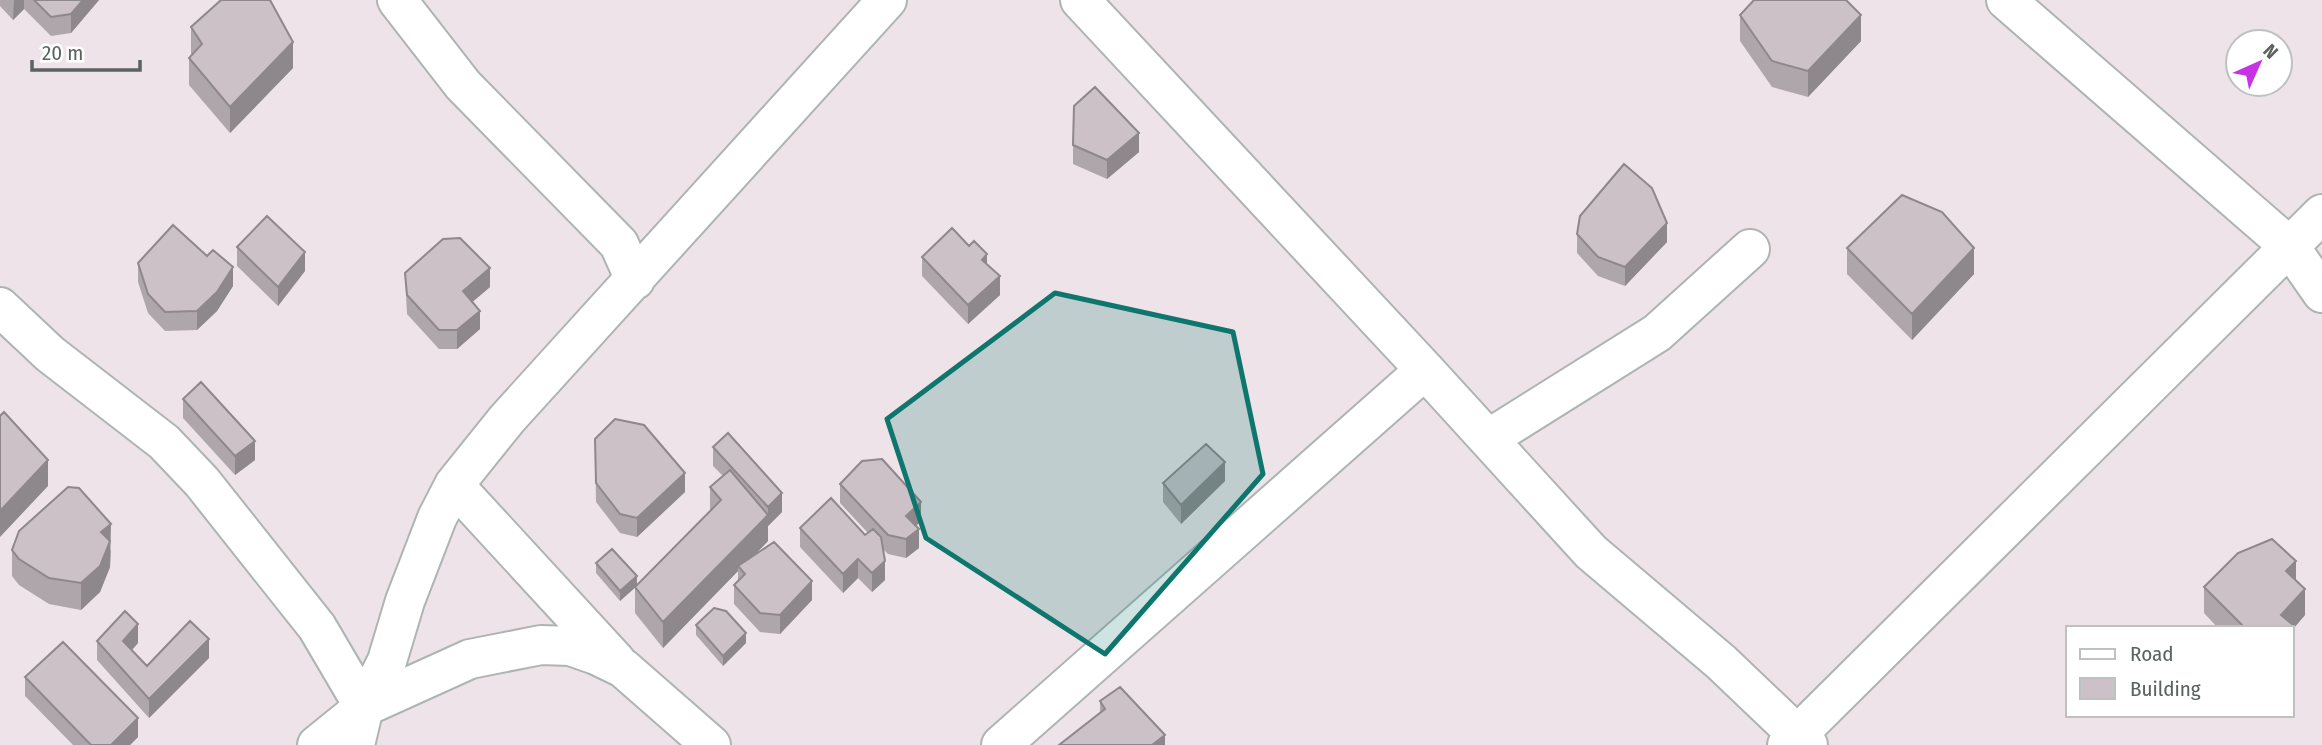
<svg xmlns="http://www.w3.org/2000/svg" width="2322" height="745" viewBox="0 0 2322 745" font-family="'Fira Sans Condensed',sans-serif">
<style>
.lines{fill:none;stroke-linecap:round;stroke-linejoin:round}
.street-casing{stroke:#aeb5b1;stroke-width:42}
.street{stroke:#fff;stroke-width:38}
.wall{fill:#afa6ab}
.shaded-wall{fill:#8e878b}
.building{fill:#cbc1c7;stroke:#8e878b;stroke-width:2}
.marked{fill:#0f766e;fill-opacity:0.2;stroke:#0f766e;stroke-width:5;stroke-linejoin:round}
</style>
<rect width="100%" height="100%" fill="#ede3e8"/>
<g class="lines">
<g class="street-casing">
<path id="street" d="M397,0L463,85L619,244L635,280
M1080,0L1425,370L1591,552L1721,662L1808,745
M2006,0L2290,247L2322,293
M0,307L50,354L164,442L202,482L317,627L364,707
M1488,439L1657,333L1750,249
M454,485L616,661
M317,745L364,707L470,659L541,645L570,646L596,655L623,668L711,745
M355,745L364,707L387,661L405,601L437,518L454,485L507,419L887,0
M1001,745L1425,370
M1787,745L2322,214"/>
</g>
<use href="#street" class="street"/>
</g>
<path class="wall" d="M0,0H99L71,33L51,36L24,9L13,20L0,6Z
M1740,15L1861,41L1808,97L1772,87L1740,41Z
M191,27L293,68L230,133L189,85V58L192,55L191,54Z
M1073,145L1139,152L1107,179L1073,164Z
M1577,234L1667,242L1625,286L1598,276L1577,253Z
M969,246L987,264L1000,295L968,324L922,276V257Z
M237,247L305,271L278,306L237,266Z
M1847,248L1974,274L1912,340L1847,274Z
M138,263L233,286L217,311L197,330L165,331L148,313L138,282Z
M405,273L490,287L472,302L480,329L457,349H439L407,314Z
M183,399L255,460L235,475L183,418Z
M595,439L685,492L637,537L620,533L596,502Z
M713,447L782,512L768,526V541L753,556L812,600L780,634L760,632L734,604V585L738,581V571L663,648L635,613V587L620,601L596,573V563L637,585L710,511V487L723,476L713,466Z
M1225,481L1181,524L1163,502V483Z
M840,484L921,521L916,526L919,548L906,558L888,554L883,549L885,580L872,592L858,578L843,593L800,547V528L865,535L868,533L840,503Z
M12,550H111L110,567L100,592L81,610L49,604L19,585L12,576Z
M2296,580L2305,615L2293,629L2292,652V628H2218L2204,613V587Z
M696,625L746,643L723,666L696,635Z
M97,641L138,643L132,650L147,666L209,658L149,718L97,660Z
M25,677L138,737L130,745H73L25,696Z
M1100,701L1165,745L1100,712Z"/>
<path class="shaded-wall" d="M14,0H24V9L13,20Z
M83,0H99L71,33V14Z
M1861,15V41L1808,97V71Z
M293,42V68L230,133V107Z
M1139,133V152L1107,179V160Z
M1667,223V242L1625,286V267Z
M1974,248V274L1912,340V314Z
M305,252V271L278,306V287Z
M987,254V273L982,260Z
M233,267V286L217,311L197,330V311Z
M490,268V287L463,310V291Z
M1000,276V295L968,324V305Z
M480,311V329L457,349V330Z
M255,441V460L235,475V456Z
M48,460V486L0,537V511Z
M1225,462V481L1181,524V505Z
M685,473V492L637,537V518Z
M782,493V512L768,526V541L741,569L738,566V571L663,648V622L768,515V507Z
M921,502V521L906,535V516Z
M111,524L110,567L100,592L81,610V583L101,532Z
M919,529V548L906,558V539Z
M858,559V578L843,593V574Z
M885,561V580L872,592V573Z
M2296,561V587L2286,571Z
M637,576V586L620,601V591Z
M812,581V600L780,634V615Z
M2305,589V615L2293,629L2292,652V628H2281V615Z
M138,624V643L123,660V641Z
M746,633V643L723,666V656Z
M209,639V658L149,718V699Z
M138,718V737L130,745H111Z
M1165,735V745H1152Z"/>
<path class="building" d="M34,0H83L71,14L51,17Z
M221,0H270L293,42L230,107L189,58L202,44L191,27Z
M1754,0H1846L1861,15L1808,71L1772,61L1740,15Z
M1095,87L1139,133L1107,160L1073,145L1074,106Z
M1624,164L1652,188L1667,223L1625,267L1598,257L1577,234L1580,216Z
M1902,195L1942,212L1974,248L1912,314L1847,248Z
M267,216L305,252L278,287L237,247Z
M173,225L207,256L213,250L233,267L217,292L197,311L165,312L148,294L138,263Z
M952,228L969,246L974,241L987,254L982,260L1000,276L968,305L922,257Z
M460,238L490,268L463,291L480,311L457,330H439L407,295L405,273L443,239Z
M201,382L255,441L235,456L183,399Z
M4,412L48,460L0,511V416Z
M615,419L644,425L685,473L637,518L620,514L596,483L595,439Z
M728,433L782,493L768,507L713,447Z
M1206,444L1225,462L1181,505L1163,483Z
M882,459L921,502L906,516L919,529L906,539L888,535L840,484L862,461Z
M730,470L768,515L663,622L635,587L721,500L710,487Z
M68,487L79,488L111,524L101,532L110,541L100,566L81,583L49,578L19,559L12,550L19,531Z
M831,498L865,535L873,529L881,537L885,561L872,573L858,559L843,574L800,528Z
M2272,539L2296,561L2286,571L2305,589L2281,615L2293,625L2290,628H2245L2204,587L2238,553Z
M774,542L812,581L780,615L760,613L734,585L745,574L738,566Z
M612,549L637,576L620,591L596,563Z
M714,608L726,611L746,633L723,656L696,625Z
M125,611L138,624L123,641L147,666L190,621L209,639L149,699L97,641Z
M63,642L138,718L111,745H91L25,677Z
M1120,687L1165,735L1152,745H1059L1105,709L1100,701Z"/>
<path class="marked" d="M1055,293L1233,332L1263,474L1105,654L926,538L887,419Z"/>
<rect x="2066" y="626" width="228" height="91" fill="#ffffff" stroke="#bdc1bf" stroke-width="2"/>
<rect x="2080" y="649" width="35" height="10" fill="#ffffff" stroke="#bdc1bf" stroke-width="2"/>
<text x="2130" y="661" font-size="21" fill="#5b635e">Road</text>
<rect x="2080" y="678" width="35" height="21" fill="#cbc1c7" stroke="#bdc1bf" stroke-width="2"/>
<text x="2130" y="696" font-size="21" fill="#5b635e">Building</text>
<g transform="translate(2259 63) rotate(45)"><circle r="33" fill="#ffffff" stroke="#bdc1bf" stroke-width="2"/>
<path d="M0-5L12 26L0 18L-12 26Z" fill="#c632e4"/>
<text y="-10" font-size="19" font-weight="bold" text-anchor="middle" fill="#5b635e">N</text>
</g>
<path d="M32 60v10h108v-10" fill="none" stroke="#5b635e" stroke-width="3.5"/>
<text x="42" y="60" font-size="21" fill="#5b635e" stroke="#ffffff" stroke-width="5" paint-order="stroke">20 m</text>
</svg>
